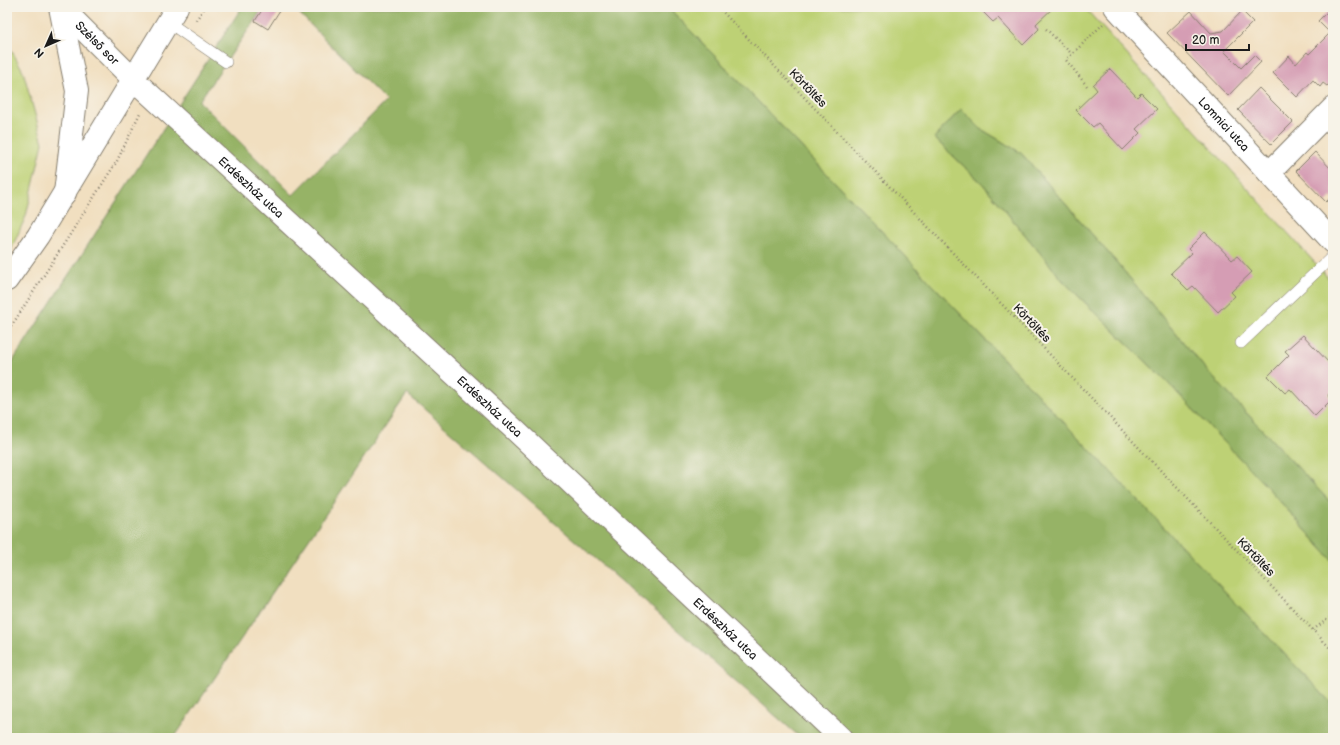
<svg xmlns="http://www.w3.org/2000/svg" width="1340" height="745" viewBox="0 0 1340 745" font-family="'Balsamiq Sans',sans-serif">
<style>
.green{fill:#bdd175;stroke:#6c7648}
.forest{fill:#96b366;stroke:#596841}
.building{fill:#d59db4}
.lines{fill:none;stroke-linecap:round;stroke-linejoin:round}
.lane-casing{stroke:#867e6e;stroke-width:12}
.street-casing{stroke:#867e6e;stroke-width:24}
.secondary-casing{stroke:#867e6e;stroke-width:24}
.path{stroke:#867e6e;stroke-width:2.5;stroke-dasharray:1 3;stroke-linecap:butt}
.lane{stroke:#fff;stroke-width:11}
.street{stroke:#fff;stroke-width:22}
.secondary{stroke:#fff;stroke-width:22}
.labels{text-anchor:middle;stroke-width:4;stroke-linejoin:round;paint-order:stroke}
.street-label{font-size:12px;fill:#1c1c1c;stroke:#f7f3e8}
</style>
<rect width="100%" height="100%" fill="#f7f3e8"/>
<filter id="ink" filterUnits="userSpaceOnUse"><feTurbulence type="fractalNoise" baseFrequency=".025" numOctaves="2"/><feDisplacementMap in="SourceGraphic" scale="8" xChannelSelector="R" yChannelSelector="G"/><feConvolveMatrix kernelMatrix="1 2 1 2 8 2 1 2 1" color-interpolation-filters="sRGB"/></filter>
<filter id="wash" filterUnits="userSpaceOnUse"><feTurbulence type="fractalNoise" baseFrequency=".012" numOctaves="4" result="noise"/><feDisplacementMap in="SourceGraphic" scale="16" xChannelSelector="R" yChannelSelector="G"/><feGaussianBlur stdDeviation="0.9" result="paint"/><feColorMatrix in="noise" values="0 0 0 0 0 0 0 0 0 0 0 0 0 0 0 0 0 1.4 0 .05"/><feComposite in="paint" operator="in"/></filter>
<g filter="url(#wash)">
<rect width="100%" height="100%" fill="#f1dfc0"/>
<path class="green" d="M668,7H1084L1333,283V505L1208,372L1118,264L1021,153L981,129L961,109L934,138L983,184L1065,283L1167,382L1269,489L1333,561V705Z
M7,42L23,71L43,143L26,216L7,259Z"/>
<path class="forest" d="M242,7H264L199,101L293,195L386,101L293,7H668L1333,705V738H801L407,394L174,738H7V370Z
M961,109L981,129L1021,153L1118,264L1208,372L1333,505V561L1269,489L1167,382L1065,283L983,184L934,138Z"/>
<g id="blocks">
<path class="building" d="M264,7H275L280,10L268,29L255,21Z
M978,7H1054L1036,24L1039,29L1023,45L998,18L993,22Z
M1332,7L1333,80L1327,86L1323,83L1320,87L1313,80L1297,97L1273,73L1289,56L1296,64L1307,52L1309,54L1330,33L1318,21Z
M1191,11L1211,33L1223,31L1242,11L1253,22L1224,51L1241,68L1254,55L1261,62L1228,96L1167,33Z
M1110,69L1137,97L1141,93L1157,109L1136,129L1140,133L1123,150L1098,123L1093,127L1076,110L1097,90L1093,85Z
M1259,88L1293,122L1271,144L1238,110Z
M1315,152L1333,171V199L1331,197L1326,202L1296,171Z
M1205,232L1232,260L1237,256L1252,272L1231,292L1235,296L1218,312L1193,286L1188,290L1171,273L1192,253L1188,249Z
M1303,335L1329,363L1333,359V390L1328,395L1332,399L1315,416L1290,389L1285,393L1268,376L1289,355L1285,351Z"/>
</g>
</g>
<g filter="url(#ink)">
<use href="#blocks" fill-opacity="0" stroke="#867e6e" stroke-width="1"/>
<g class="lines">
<g class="lane-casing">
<path id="lane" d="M168,22L226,62
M1241,343L1333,256"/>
</g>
<g class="street-casing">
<g id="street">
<path d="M60,7L77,91L65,193"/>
<path id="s1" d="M61,7L134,80L516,431L841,738"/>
<path id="s2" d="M1115,7L1333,242"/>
<path d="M1269,173L1333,108"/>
</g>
</g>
<g class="secondary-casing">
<path id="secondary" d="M7,280L38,236L177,7"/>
</g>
<path class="path" d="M718,7L1333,651
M196,20L205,7
M1046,29L1072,54
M1087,86L1066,60L1103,24
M7,333L117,161L140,113
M1313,630L1333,615"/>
<use href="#lane" class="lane"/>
<use href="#street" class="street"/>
<use href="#secondary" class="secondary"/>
</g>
</g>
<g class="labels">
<g class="street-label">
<text dy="4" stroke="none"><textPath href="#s1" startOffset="51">Szélső sor</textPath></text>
<text transform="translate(808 88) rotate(46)" y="4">Körtöltés</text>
<text dy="4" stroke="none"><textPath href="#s2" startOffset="160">Lomnici utca</textPath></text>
<text dy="4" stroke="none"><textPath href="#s1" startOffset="262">Erdészház utca</textPath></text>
<text transform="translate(1032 323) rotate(46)" y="4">Körtöltés</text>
<text dy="4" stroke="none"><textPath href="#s1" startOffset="586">Erdészház utca</textPath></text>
<text transform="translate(1256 557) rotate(46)" y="4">Körtöltés</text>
<text dy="4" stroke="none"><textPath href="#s1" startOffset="910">Erdészház utca</textPath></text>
</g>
</g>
<rect width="1340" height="745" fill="none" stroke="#f7f3e8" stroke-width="24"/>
<g transform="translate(46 46) rotate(225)" stroke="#f7f3e8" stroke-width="3" paint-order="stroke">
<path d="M0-3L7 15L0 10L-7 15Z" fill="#1c1c1c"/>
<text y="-6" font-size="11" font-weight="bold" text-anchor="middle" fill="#1c1c1c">N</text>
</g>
<path d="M1186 44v6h63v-6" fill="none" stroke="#1c1c1c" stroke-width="2"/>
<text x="1192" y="44" font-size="12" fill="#1c1c1c" stroke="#f7f3e8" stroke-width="3" paint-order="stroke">20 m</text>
</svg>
